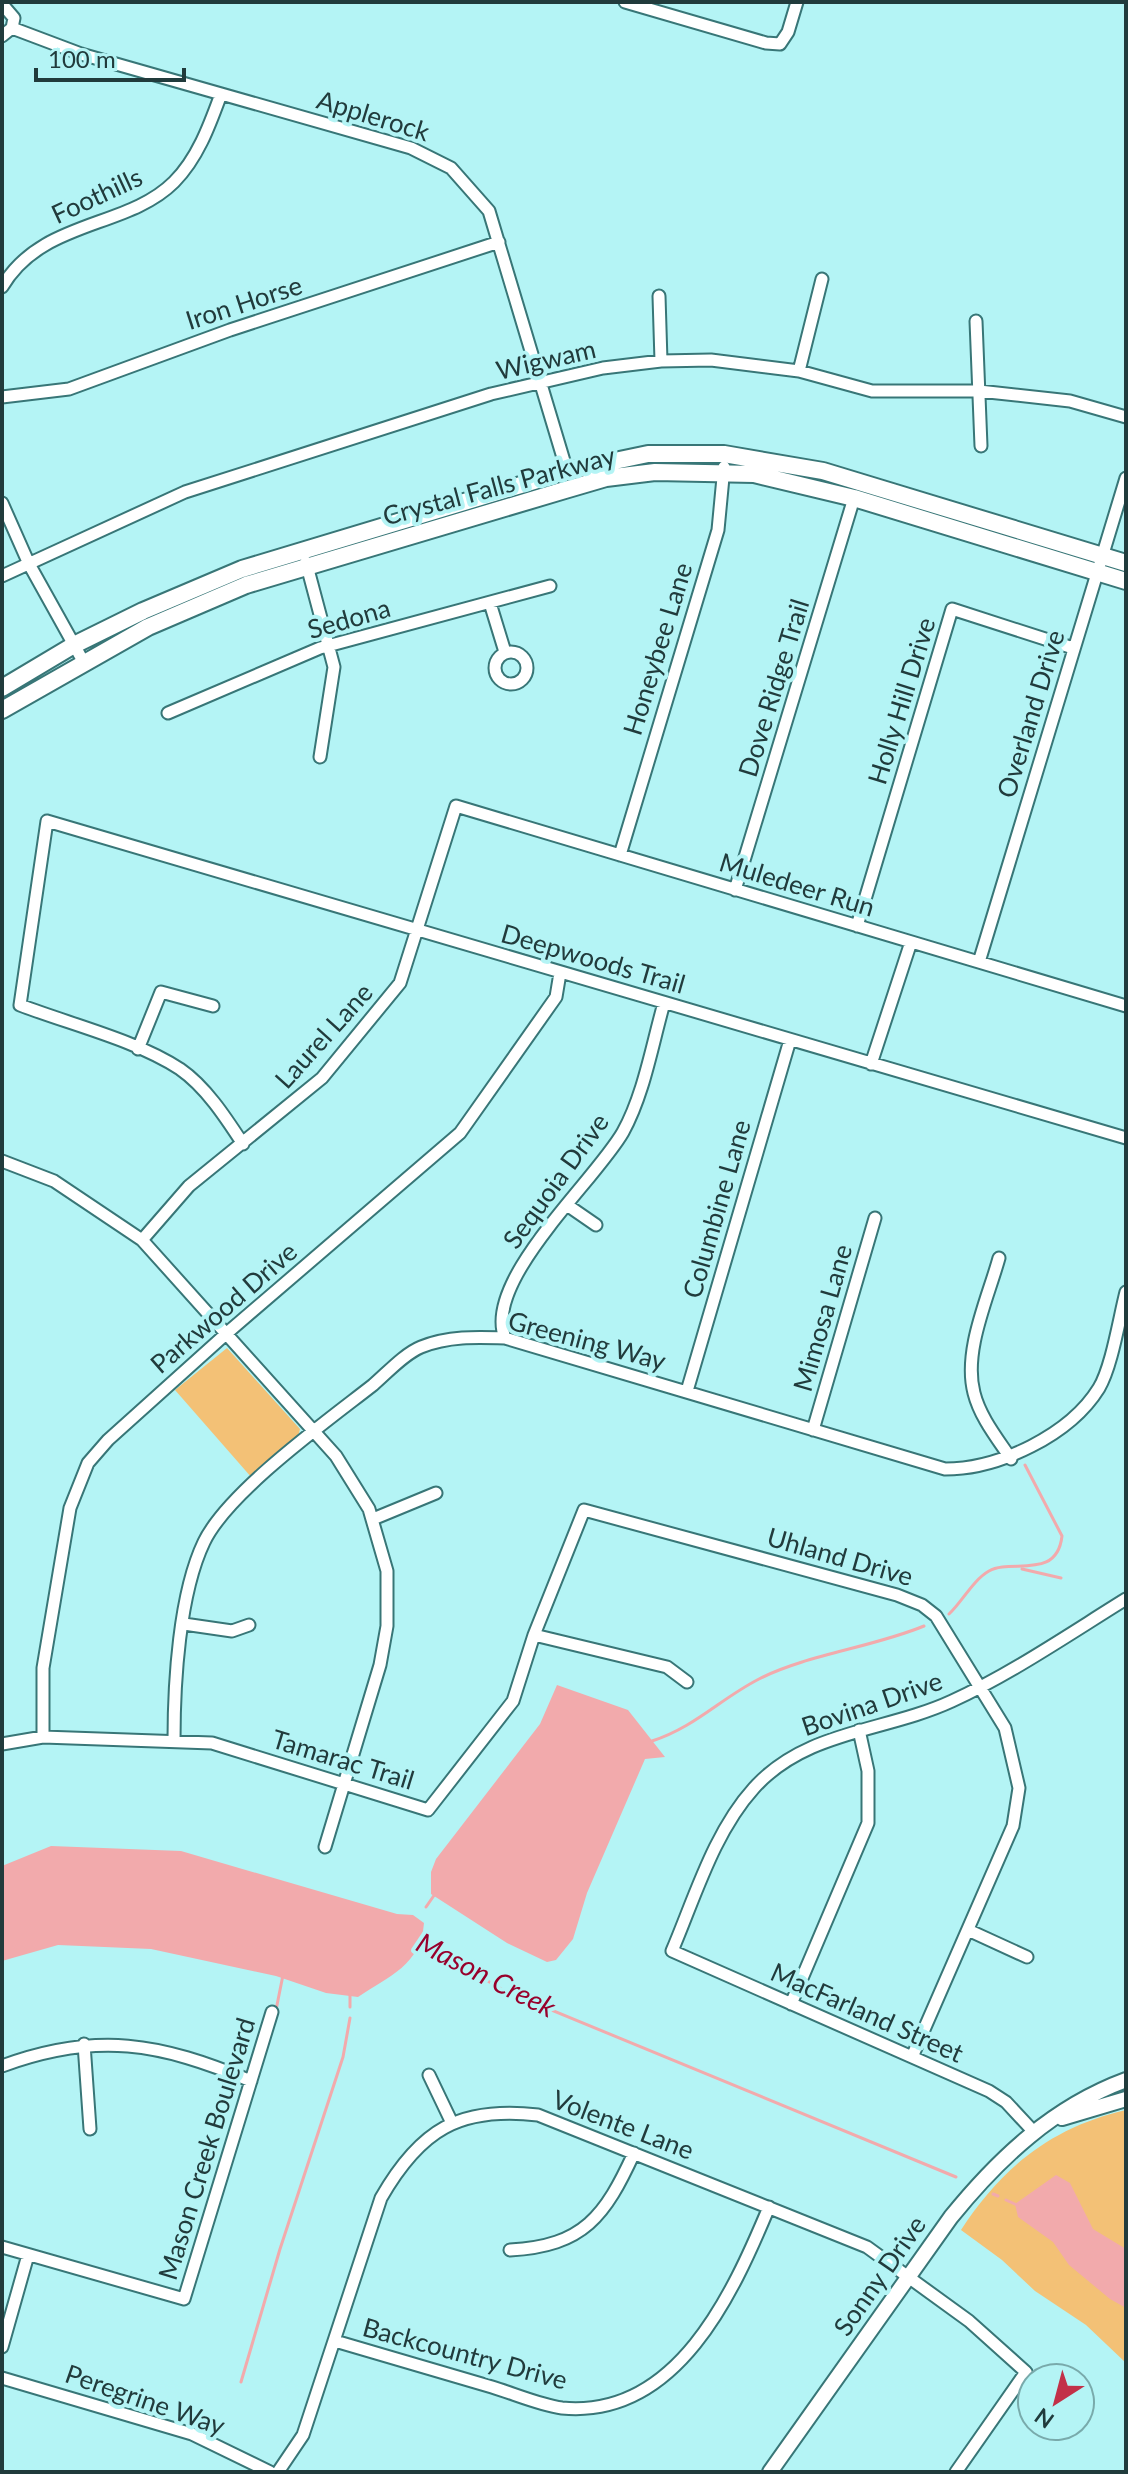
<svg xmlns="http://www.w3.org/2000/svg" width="1128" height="2474" viewBox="0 0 1128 2474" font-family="Lato,sans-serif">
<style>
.green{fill:#f3c176}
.water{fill:#f2aaac}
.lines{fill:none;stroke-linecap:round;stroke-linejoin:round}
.stream{stroke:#f2aaac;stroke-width:3}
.minor-casing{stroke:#387677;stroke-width:15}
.tertiary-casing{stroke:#387677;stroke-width:18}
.secondary-casing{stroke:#387677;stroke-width:20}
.minor{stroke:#fff;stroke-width:11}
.tertiary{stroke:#fff;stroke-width:14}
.secondary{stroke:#fff;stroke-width:16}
.labels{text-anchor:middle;stroke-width:8;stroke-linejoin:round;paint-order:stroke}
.street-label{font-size:26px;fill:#213b3c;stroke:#b4f4f5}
.water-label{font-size:28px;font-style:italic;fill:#98012c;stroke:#b4f4f5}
</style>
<rect width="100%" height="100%" fill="#b4f4f5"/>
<path class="green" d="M227,1348L300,1429L297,1440L252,1478L175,1390Z
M1126,2110V2363L1086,2325L1035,2291L1002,2260L961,2230C1002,2167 1052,2127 1126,2110Z"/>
<path class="water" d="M557,1685L628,1710L665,1757L645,1759L587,1893L573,1939L556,1960L547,1962L507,1943L431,1894V1872L436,1859L540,1724Z
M51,1846L181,1851L397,1914L413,1915L424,1923C421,1965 389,1976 358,1997L326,1993L276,1976L151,1949L58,1945L2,1961V1866Z
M1056,2175L1070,2183L1093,2229L1126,2249V2308L1110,2299L1069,2265L1053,2242L1018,2217L1015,2204Z"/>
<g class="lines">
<path class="stream" d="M1022,1569L1061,1578
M949,1614C962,1602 973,1580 989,1571C1011,1558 1057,1581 1062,1536L1025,1465
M652,1741C695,1727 720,1699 759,1679C805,1655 874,1647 924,1626
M426,1907L435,1894
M418,1940L503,1990L956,2177
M350,1995V2007
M276,2010L283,1975
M993,2194L998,2196
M1006,2200L1017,2205
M241,2382L280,2249L343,2057L350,2018"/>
<g class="minor-casing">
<path id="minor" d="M625,2L766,43L780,44L788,32L797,2
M2,4L14,18L12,28L2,36
M12,28L81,54L411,148L451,168L489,211L567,471
M2,287C42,219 127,229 174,182C198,158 210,124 221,94
M659,296L661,361
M976,321L981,446
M799,371L822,279
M2,397L69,389L230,330L499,242
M2,503L29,564L83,661
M306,562L334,667L320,757
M2,576L185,492L491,394L603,368L661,361L711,360L799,371L872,391H979L1070,401L1126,417
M490,603L505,652
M495 668a16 16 0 1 1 32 0a16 16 0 1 1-32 0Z
M168,713L320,648L550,586
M620,855L718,530L724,467
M735,890L854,498
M857,926L952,609L1073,648
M979,962L1126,478
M138,1049L161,992L213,1006
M871,1064L911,942
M243,1144C226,1118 206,1087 180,1069C136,1040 69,1024 20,1005L47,821L1126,1138
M2,1161L54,1181L142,1240L336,1456L369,1509L387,1571V1626L380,1665L325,1847
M567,1205L596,1225
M142,1240L189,1186L322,1078L400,983L456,806L1126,1006
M999,1258C988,1298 963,1351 974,1393C980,1417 997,1438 1011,1459
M505,1338C482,1281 596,1180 623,1132C644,1094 652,1045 664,1003
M687,1391L790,1040
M813,1430L875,1218
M373,1519L436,1493
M184,1624L232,1631L249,1625
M534,1635L667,1667L687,1682
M43,1737V1668L70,1508L88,1463L108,1440L227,1333L460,1133L556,997L560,973
M174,1740C174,1683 179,1594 204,1542C228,1492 327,1421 373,1385C387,1373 404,1354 421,1347C448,1336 476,1337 505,1338L945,1469C999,1469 1070,1435 1099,1388C1112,1366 1119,1319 1126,1292
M2,1744L43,1737L212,1743L428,1810L513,1701L534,1635L584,1510L897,1595L922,1605L936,1616L1005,1728L1019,1788L1013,1826L912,2057
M968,1930L1027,1957
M791,2004L868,1823V1771L859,1730
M84,2044L90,2129
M2,2066C97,2031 160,2043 251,2081
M429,2075L452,2123
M1033,2131L1006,2102L989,2091L672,1951C695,1897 714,1832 754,1788C806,1730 885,1732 952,1701C1011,1674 1071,1633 1126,1599
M2,2247L184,2299L272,2012
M510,2250C584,2246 605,2216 634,2153
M335,2341C387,2356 440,2372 492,2387C515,2394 540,2405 562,2408C677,2419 733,2293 769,2207
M2,2347L28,2255
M2,2378L192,2434L270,2472
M278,2472L303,2435L381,2198C420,2130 459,2106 538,2115L867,2247L969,2321L1026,2372L956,2472"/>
</g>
<g class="tertiary-casing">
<path id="tertiary" d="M1062,2118L1126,2099
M770,2472L951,2217C999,2158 1053,2107 1126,2080"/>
</g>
<g class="secondary-casing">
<path id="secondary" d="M2,688L74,645L143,611L242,569L567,471L648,454H724L823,471L1126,563
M2,710L148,627L246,585L565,490L606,478L655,472L754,474L854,498L1126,581"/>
</g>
<use href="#minor" class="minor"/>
<use href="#tertiary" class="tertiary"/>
<use href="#secondary" class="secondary"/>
</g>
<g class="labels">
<g class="street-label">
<text transform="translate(373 116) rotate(17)" y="9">Applerock</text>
<text transform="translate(97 196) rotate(-25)" y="9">Foothills</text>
<text transform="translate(244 303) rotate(-18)" y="9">Iron Horse</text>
<text transform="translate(546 360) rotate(-13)" y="9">Wigwam</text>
<text transform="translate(499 486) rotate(-15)" y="9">Crystal Falls Parkway</text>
<text transform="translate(349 619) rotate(-16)" y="9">Sedona</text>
<text transform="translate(658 649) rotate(-73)" y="9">Honeybee Lane</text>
<text transform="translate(774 688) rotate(-73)" y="9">Dove Ridge Trail</text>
<text transform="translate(902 701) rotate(-73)" y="9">Holly Hill Drive</text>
<text transform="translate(1031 714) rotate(-73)" y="9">Overland Drive</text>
<text transform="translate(797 885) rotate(17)" y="9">Muledeer Run</text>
<text transform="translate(593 959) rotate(16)" y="9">Deepwoods Trail</text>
<text transform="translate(324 1036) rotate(-48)" y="9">Laurel Lane</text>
<text transform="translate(556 1181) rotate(-54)" y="9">Sequoia Drive</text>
<text transform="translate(717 1209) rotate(-74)" y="9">Columbine Lane</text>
<text transform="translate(224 1308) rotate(-41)" y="9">Parkwood Drive</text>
<text transform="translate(823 1318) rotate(-74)" y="9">Mimosa Lane</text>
<text transform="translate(587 1341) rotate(15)" y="9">Greening Way</text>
<text transform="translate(840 1557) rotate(16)" y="9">Uhland Drive</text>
<text transform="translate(872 1704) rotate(-19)" y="9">Bovina Drive</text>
<text transform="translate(343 1760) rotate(17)" y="9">Tamarac Trail</text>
<text transform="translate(867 2013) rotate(24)" y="9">MacFarland Street</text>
<text transform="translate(623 2125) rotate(21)" y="9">Volente Lane</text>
<text transform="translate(207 2149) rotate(-73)" y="9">Mason Creek Boulevard</text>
<text transform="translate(880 2276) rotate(-55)" y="9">Sonny Drive</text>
<text transform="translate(465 2354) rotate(15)" y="9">Backcountry Drive</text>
<text transform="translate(145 2400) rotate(19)" y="9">Peregrine Way</text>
</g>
<g class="water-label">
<text transform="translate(486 1975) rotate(27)" y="10">Mason Creek</text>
</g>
</g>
<rect width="1128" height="2474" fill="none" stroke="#213b3c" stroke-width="8"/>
<g transform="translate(1056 2402) rotate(216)"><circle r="38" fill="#b4f4f5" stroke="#79aaab" stroke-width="2"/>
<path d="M0-6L14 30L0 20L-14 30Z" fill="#c23148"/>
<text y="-12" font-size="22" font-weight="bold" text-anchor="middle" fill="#213b3c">N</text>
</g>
<path d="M36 68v12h148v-12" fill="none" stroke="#213b3c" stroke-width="4"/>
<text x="48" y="68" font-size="24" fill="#213b3c" stroke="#b4f4f5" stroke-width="6" paint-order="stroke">100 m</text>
</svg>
